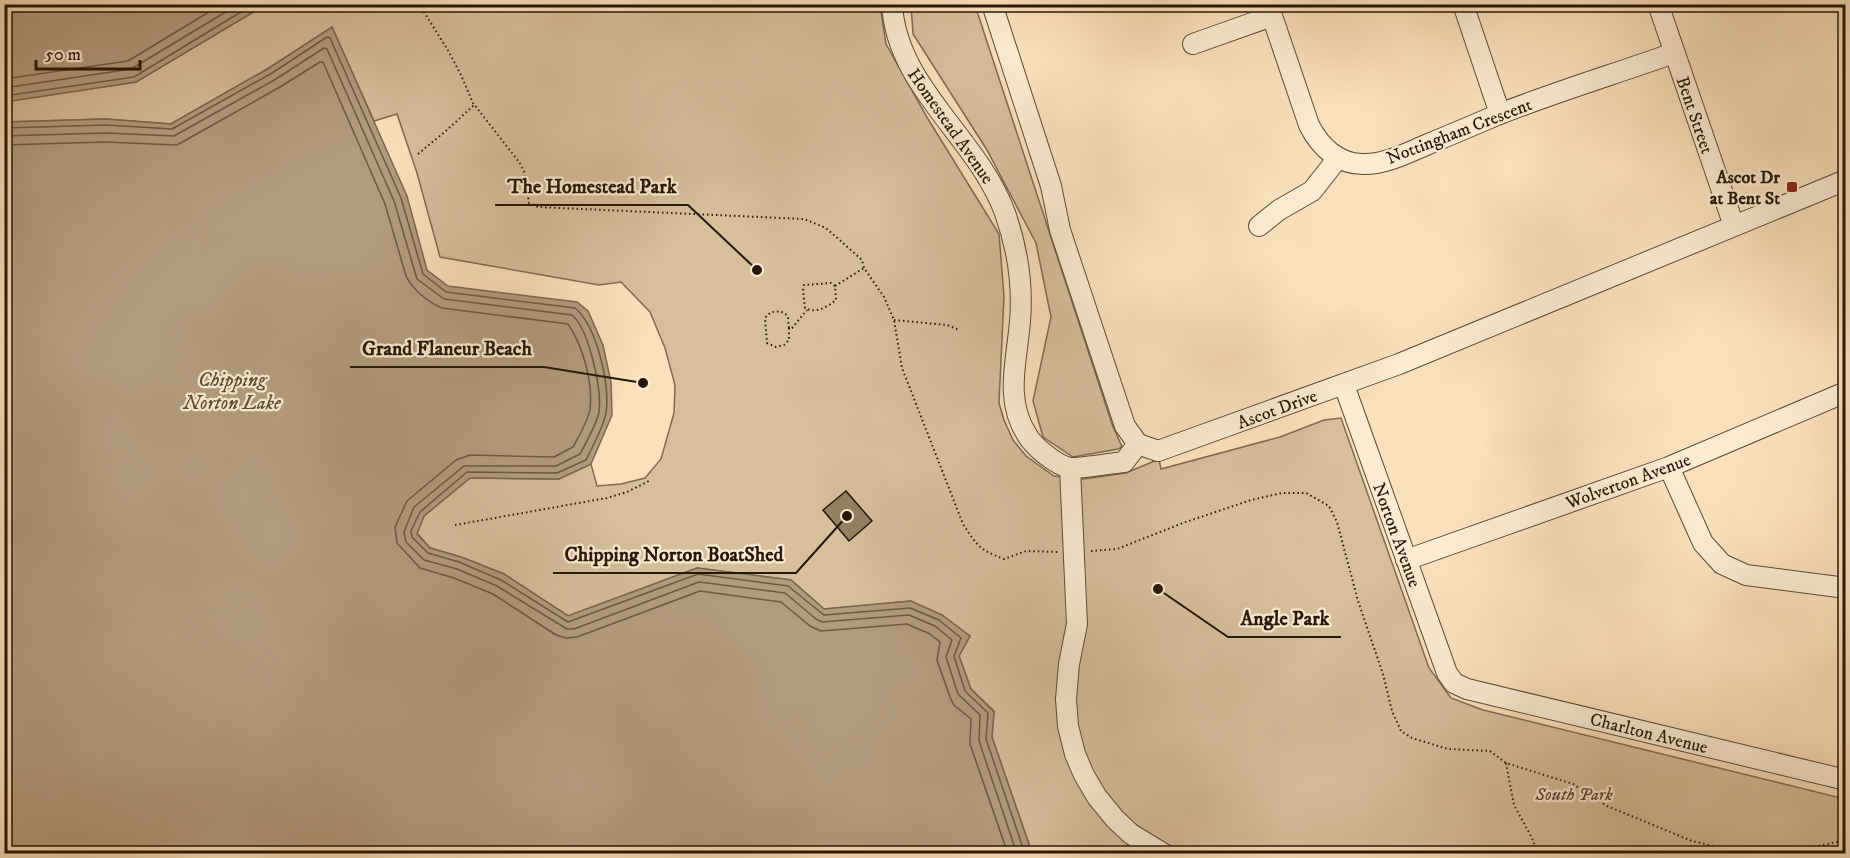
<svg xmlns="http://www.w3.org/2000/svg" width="1850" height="858" viewBox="0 0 1850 858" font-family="'IM FELL DW Pica',serif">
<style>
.green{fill:#d7bf9c;stroke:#7e6b52;stroke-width:1.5}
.water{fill:#b39c7e;stroke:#7b674e;stroke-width:1.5}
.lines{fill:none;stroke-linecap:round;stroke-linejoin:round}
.shore{stroke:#6c5a42;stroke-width:1.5}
.building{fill:#958065;stroke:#261707;stroke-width:1.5}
.minor-casing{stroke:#5b4a34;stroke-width:22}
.path{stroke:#261707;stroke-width:2;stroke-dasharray:1.5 3;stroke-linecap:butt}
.minor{stroke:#fcecd3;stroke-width:20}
.poi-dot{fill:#8f2418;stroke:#fcecd3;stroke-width:2}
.labels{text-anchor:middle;stroke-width:4.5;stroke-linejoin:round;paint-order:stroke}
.street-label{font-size:18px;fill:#261707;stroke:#fcecd3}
.poi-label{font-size:18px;font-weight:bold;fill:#261707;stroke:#fcecd3;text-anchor:end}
.park-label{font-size:18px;font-style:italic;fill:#5b4934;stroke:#fcecd3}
.water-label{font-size:20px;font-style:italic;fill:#5e4c37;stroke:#fcecd3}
.leader{fill:none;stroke:#261707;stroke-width:2}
.callout-dot{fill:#261707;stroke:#fcecd3;stroke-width:2}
.callout-label{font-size:20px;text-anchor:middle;font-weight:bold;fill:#261707;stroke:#fcecd3;stroke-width:4.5;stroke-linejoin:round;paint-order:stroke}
</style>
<rect width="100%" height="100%" fill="#fbe1bb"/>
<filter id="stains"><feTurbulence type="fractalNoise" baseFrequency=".00333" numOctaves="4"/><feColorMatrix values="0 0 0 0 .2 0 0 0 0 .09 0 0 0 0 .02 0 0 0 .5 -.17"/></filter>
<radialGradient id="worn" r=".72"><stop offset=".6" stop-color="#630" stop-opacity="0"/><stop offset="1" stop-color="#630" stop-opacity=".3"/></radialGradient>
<path class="green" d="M265,5H880L886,44L928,119L999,234L1004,296L999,403L1004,420L1013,440L1026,456L1054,476L1083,479L1126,473L1159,459L1161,469L1280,437L1324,420L1341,418L1429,668L1451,698L1483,710L1845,799V853H1032L992,737L994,711L971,689L959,656L970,636L911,601L824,609L791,580L697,568L568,616L504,574L461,557L430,548L417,533L424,516L470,478L559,479L591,464L597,486L621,484L645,478L661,459L674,413L675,385L665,348L650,312L621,282L599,285L440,257L417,173L397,114L374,121L332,27L269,68L171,124L106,119L5,122L4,102L136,82Z
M911,5H975L1112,424L1122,447L1118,449L1073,457L1043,437L1033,401L1051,317L1036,243L987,150L913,34Z"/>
<path class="water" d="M4,5L5,4L265,5L136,82L5,102Z
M332,27L407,196L427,270L448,286L577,302L588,311L603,345L611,382L612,415L591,464L559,479L470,478L424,516L417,534L430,548L461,557L504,574L568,616L697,568L791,580L824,609L911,601L942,615L970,636L959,656L971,689L994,712L992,737L1032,853H5V122L106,119L171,124L269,68Z"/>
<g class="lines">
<path class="shore" d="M4,79L128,61L222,4
M4,88L131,69L239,4
M4,96L134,77L254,4
M4,128L106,125L172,129L272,73L327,37L330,38L401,198L423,274L446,292L575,308C597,326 610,385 606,413C604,425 592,448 586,460L557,473L467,472L420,512L411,531L412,537L428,553L459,562L501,580L568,622L698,574L788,586L824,615L910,608L939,620L961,638L954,656L965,691L988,713L986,739L1025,854
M4,136L105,133L174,136L276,79L324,48L327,49L394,201L417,279L444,299L572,315C589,329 602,390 599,412C597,423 586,443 580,454L556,466H464L414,507L404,532L406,542L424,560L457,569L497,586L567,629H574L699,582L785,593L816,619L822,622L909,615L935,626L952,640L946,657L958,694L980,715L979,741L1017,854
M4,145L105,142L177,145L280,87L320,62H323L385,204L406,276C412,289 429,303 442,308L568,324C583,346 593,382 590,409C588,421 579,436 573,447L554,457L470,455L456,460L407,501L395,527L397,543L420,568L454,578L493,594L556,635L566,638L577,637L700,591L781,602L810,626L821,631L907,624L930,634L940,642L937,660L950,697L954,705L971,719L970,744L1008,854"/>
</g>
<path class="building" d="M846,491L872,521L849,541L823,510Z"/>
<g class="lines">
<g class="minor-casing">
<path id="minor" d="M892,4C896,87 978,138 1005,213C1017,247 1023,285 1020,321C1017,361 1004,399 1027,435C1034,447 1056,465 1070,468C1079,469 1113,463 1124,462L1138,444
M992,4L1051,186L1060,230L1125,426L1138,444L1158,451L1399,364L1846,180
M1268,4L1309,125C1320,147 1339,165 1365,164C1386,164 1407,153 1426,145C1450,135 1474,125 1497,115C1555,92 1615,74 1674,53
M1463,4L1500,114
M1658,4L1734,226
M1193,44L1272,16
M1259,226L1279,210L1312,191L1338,158
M1344,385L1447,673L1454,683L1467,689L1846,780
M1669,467L1703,543L1722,564L1746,575L1846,588
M1070,468L1077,624L1069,664L1066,699L1068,726L1075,754L1084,775L1097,797L1115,819L1131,834L1164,854
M1406,560L1669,467L1846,392"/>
</g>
<path class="path" d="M419,4L449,52L461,75L473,103L519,162L524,171L529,203L538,207L804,219L826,228L862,260L864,268L884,297L894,320L902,368L963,524C977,546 980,550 1004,559L1026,551L1059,552
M418,154L447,130L474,105
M835,286L831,283L804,285L803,290L805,308C816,314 827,307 836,300L835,286L864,268
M894,320L947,325L959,330
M789,328V340L784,345L776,347L767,343L765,318C770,311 776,310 785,313L788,318L789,328H792L807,310
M455,525L607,498L627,492L649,481
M1091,551L1117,549L1183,523L1251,500L1282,493H1306L1329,506L1337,522L1358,601L1383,674L1392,711L1401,731L1412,738L1448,749L1490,751L1506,763L1573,784L1607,806L1692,841L1730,850L1761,853L1804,849L1846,840
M1506,763L1514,805L1533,840L1537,854"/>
<use href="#minor" class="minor"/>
</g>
<rect class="poi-dot" x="1786" y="181" width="12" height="12" rx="3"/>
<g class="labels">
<g class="street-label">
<text transform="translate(1695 115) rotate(71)" y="6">Bent Street</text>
<text transform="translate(951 126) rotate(55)" y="6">Homestead Avenue</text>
<text transform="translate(1459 131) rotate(-21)" y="6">Nottingham Crescent</text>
<text transform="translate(1277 409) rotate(-20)" y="6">Ascot Drive</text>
<text transform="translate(1628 481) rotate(-20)" y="6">Wolverton Avenue</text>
<text transform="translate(1397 535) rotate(70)" y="6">Norton Avenue</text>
<text transform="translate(1649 733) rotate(14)" y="6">Charlton Avenue</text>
</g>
<g class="poi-label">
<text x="1780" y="183">Ascot Dr<tspan x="1780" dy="21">at Bent St</tspan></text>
</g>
<g class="park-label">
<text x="1574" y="800">South Park</text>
</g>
<g class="water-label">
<text x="232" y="386">Chipping<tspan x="232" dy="23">Norton Lake</tspan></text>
</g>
</g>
<path class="leader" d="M757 270L688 205H495M643 383L544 367H350M847 516L796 573H553M1158 589L1228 637H1341"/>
<g class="callout-dot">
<circle cx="757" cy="270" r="6"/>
<circle cx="643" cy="383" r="6"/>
<circle cx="847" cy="516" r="6"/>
<circle cx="1158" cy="589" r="6"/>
</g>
<g class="callout-label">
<text x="592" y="193">The Homestead Park</text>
<text x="447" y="355">Grand Flaneur Beach</text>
<text x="674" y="561">Chipping Norton BoatShed</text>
<text x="1285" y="625">Angle Park</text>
</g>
<rect width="1850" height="858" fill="none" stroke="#fbe1bb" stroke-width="24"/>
<rect x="6" y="6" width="1838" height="846" fill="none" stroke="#261707" stroke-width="3"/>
<rect x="12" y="12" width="1826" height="834" fill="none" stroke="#261707" stroke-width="1.5"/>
<path d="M36 60v9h104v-9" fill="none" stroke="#261707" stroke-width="3"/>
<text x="45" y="60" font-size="18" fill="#261707" stroke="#fcecd3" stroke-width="4.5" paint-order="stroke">50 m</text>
<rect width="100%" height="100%" filter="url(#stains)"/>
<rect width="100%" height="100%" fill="url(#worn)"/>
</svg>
